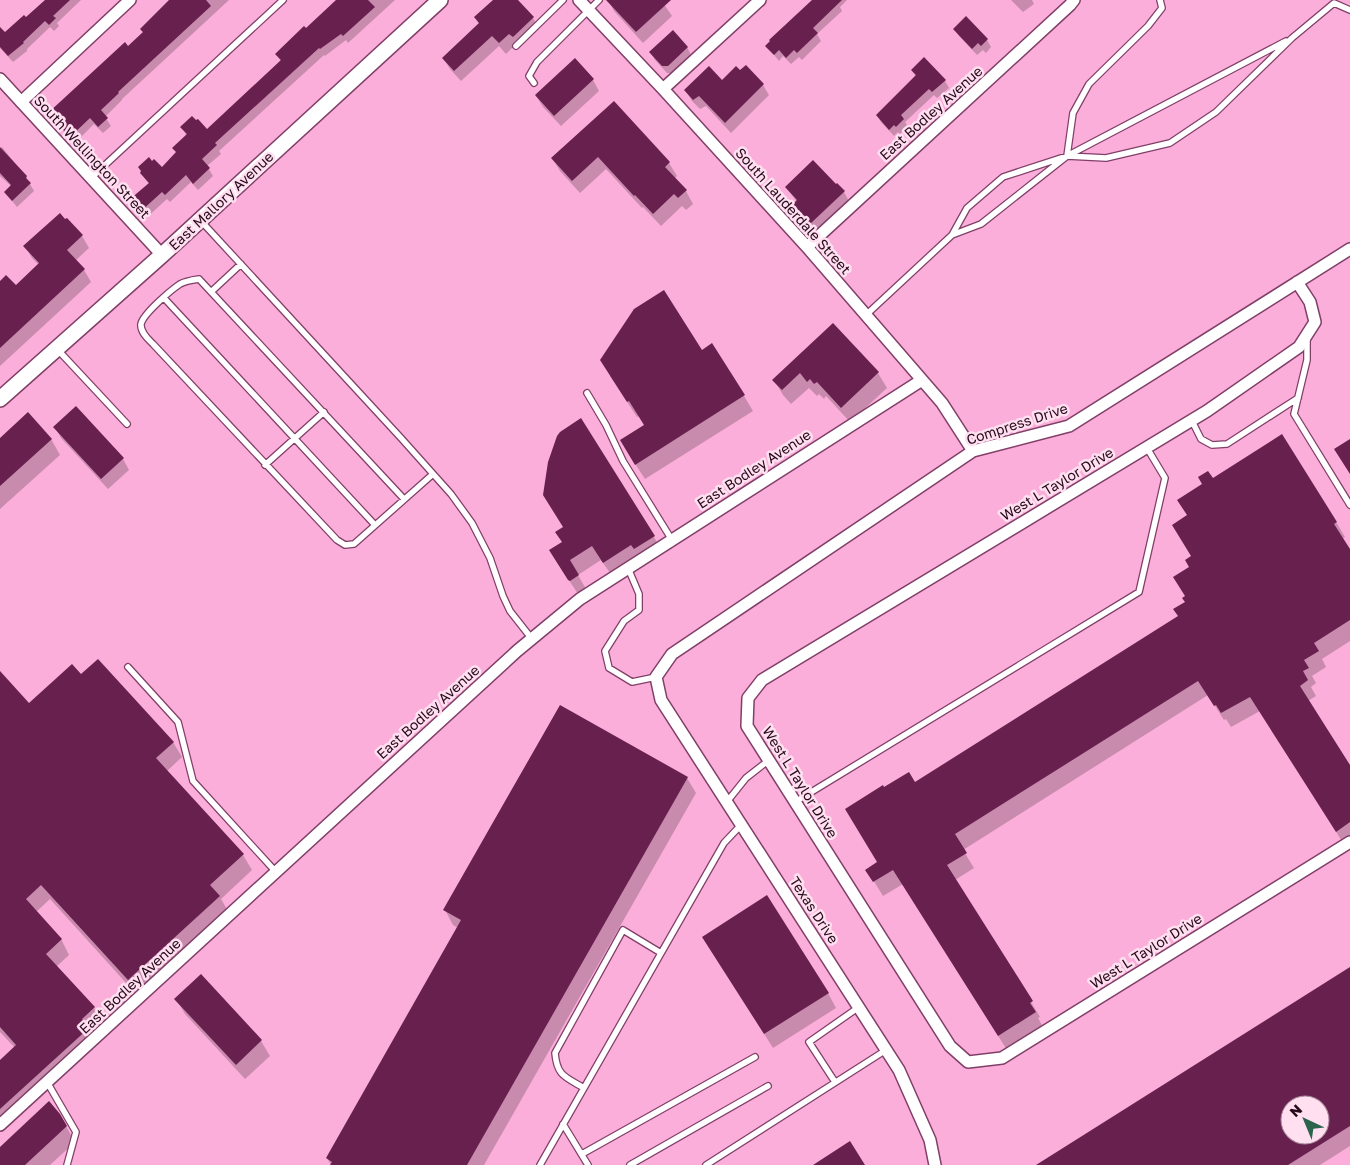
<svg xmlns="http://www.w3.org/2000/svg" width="1350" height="1165" viewBox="0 0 1350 1165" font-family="'Golos Text',sans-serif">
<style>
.shadow{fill:#0003;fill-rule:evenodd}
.building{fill:#68204f;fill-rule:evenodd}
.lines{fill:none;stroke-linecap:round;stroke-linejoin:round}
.service-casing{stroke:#803f67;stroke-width:8}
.minor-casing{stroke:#803f67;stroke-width:14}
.secondary-casing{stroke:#803f67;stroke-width:18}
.service{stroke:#fff;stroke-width:5.5}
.minor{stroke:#fff;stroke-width:11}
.secondary{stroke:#fff;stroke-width:15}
.labels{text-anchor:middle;stroke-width:5;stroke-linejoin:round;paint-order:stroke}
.street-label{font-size:14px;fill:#250a1b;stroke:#ffdff0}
</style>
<rect width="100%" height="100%" fill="#faaed9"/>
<path class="shadow" d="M46,0H81L57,23L59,26L54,31L50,27L27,49V51L13,62L0,48V37L26,19Z
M172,0H229L122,99V100L105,117L111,126L103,133L94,124L75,143L53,121L49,113L128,48L143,33L141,29Z
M338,0H395L348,43L346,40L325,56L324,55L219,151L221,154L207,166L213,176L198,190L191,182L170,202L167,199L145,219L131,201L149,184L141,173L162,168L177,153L186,135L182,127L207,130L281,62L277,54L306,30Z
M494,0H517L533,18L539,29L520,47L516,44L506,54L499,46L461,81L450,69L443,58L479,24L476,18Z
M608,0H661L672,16L643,43L614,11Z
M813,0H847L840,7L842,11L817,34L821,41L802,60L799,57L791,64L783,56L779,61L767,46Z
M1011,0H1032L1034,4L1023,12Z
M966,18L987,40L991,47L986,53L983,50L977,55L959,36L955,29Z
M687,47L691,55L672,73H667L655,60L651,53Z
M912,70L945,81L949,88L937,98L934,95L905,122L908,127L900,134L898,132L894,136L881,122L877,115L916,77Z
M593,80L599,91L561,126L543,107L536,96Z
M722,81L763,85L769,95L731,133L706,106L700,109L692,101L686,91Z
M614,103L669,163L677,176L674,179L686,191L693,204L686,210L682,206L661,226L643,207L642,208L606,169L580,193L560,171L552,158Z
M2,147L26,177L34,191L17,207L5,192L11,186L0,176V149Z
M786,187L844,192L850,203L817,234L801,215L794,204L797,202Z
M82,236L89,248L75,261L84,270L91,282L0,366V283L16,286L39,265L32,258L25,246Z
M833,325L878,373L887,388L850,422L826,396L824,399L819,394L817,396L809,388L791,404L783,395L774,380Z
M702,352L744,396L753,411L645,479L630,456L645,426L639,416L637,417L610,376Z
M55,427L123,459L129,470L108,489L61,438Z
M0,439H51L60,455L0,509Z
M1212,479L1336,522L1345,537L1342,539L1350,552V641L1322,659L1326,667L1312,676L1316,683L1311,687L1316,696L1308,701L1350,767V843L1345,846L1260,711L1231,727L1226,719L1224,720L1208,695L963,850L974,868L955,880L1031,1002L1040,1017L1038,1018L1043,1027L1007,1050L903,884L883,896L867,870L879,863L884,789L915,783L1179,617L1186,602L1192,556L1188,516Z
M654,537L662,551L613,577L601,560L578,575L586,589L578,594L550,551Z
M0,673L29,705L81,676L173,742L182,757L167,771L243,855L252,870L221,899L228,911L137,995L50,899L36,912L61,939L69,955L56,967L94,1008L102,1023L92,1033L97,1043L0,1132V1062L15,1048L0,1032Z
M687,778L696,793L484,1165H331L327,1158L458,928L453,925L445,910Z
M713,952L828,993L836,1008L773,1048Z
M1350,968V1146L1320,1165H1038ZM1290,1105H1320V1135H1290Z
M201,976L261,1041L270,1056L245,1079L185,1014L176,999Z
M59,1114L75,1142L50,1165H0V1148Z"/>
<path class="building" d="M45,0H70L53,16L56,18L49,25L45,21L23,42L24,43L8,56L0,47V27L5,32L24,15L26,17Z
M169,0H206L211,6L118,92L119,93L101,110L108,118L98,127L90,118L70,137L48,113L125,42L128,46L143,32L140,29Z
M336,0H368L375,7L343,36L341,34L320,49L319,48L215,143L217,145L202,159L210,168L193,184L186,175L165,195L162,192L140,212L129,200L149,183L140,173L141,171L138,167L149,157L152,161L154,159L162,167L176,152L172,148L187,134L180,127L192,116L196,120L198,119L207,129L281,60L275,54L304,26L306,28Z
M493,0H518L534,17L513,37L509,34L499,43L492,36L454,71L442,58L479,23L474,17Z
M606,0H671L636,32Z
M812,0H842L813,28L818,33L797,53L794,50L786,58L779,50L774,55L765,46L770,41L769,40Z
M966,16L988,39L981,46L978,43L972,49L953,29Z
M673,30L688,47L668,66H662L649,52Z
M924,57L946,80L932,92L929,89L901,115L904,119L896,127L894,125L889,130L876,115L916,75L911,70Z
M575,58L594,79L554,116L535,95Z
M746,65L764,84L725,123L699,96L693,100L684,90L709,66L722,80L736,66L740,70Z
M614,101L670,162L665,167L687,190L678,198L674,194L653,214L635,195L634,196L598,157L572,181L551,158Z
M0,147L27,176L26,178L31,183L12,201L4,192L11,185L0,173Z
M813,160L836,184L837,183L845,191L810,224L793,204L797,200L785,187Z
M60,213L65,219L67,218L83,235L67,250L85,269L0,348V281L6,275L16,285L39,263L23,246Z
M664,290L702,350L712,343L745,395L635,465L620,440L644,425L629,401L627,402L600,360L634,309Z
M833,323L879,372L841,408L817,382L814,384L810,379L807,382L800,373L782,390L772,380Z
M76,406L124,458L101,479L53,427Z
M28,412L52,439L0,486V438Z
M581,418L655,536L634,549L631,545L603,563L592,546L570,560L579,575L570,581L568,580L549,550L562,542L555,532L563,527L543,495L548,462L557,436L560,432Z
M1282,434L1337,522L1334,524L1350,549V620L1314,643L1319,651L1304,660L1309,668L1303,671L1308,680L1300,686L1350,765V822L1336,832L1250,697L1221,713L1216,705L1214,706L1198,681L955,834L967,853L947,865L1033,1001L1030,1003L1036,1012L998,1036L893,870L873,882L865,870L877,862L845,809L883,785L884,787L909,772L915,782L1178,616L1173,609L1185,602L1182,598L1185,596L1173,577L1189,567L1185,560L1191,556L1172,525L1187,515L1177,500L1202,484L1198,477L1208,471L1213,478Z
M1350,439V474L1334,449Z
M98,659L174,742L156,758L244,854L210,885L220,896L128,980L41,885L26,899L62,939L46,954L95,1007L82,1019L90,1027L0,1109V1060L16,1045L0,1027V671L29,703L72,664L81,674Z
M560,705L688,777L467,1165H330L332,1162L326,1158L461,920L443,910Z
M767,895L829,993L764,1034L702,937Z
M1350,967V1126L1288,1165H1036ZM1290,1105H1320V1135H1290Z
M201,974L262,1040L236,1065L174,999Z
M49,1101L60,1114L67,1126L25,1165H0V1147Z
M850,1141L865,1165H813Z"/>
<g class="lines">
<g class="service-casing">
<path id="service" d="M516,46L563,0
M534,83L529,76L537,62L599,0
M1067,156L1073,113L1089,84L1148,26L1162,8L1160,0
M91,178L283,0
M201,221L401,438L451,494L472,523L490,558L503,596L510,611L532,639
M952,235L981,224L1067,156L1286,41
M212,291L241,264
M164,298L375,525
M866,315L952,235L967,208L1003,177L1067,156L1106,158L1170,143L1216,112L1292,38L1334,3L1350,10
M1307,337V360L1294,414L1350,505
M57,349L127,424
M587,393L606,425L623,461L672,540
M1192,421L1201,439L1212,445L1227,444L1298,398
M265,465L324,412
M404,499L199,279C192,280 185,281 180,284C171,290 143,314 141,324C140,332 148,339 153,344L337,540L345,545L354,544L433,474
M628,568L639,594V610L624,621L605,651L609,668L632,682L656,677
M128,667L178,722L193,781L276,872
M795,802L1139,592L1165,478L1147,448
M726,803L746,778L769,760
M47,1082L76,1132L67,1165
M835,1082L809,1042L859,1007
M584,1088C565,1077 557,1076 555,1053L623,930L661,953
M563,1124L588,1165
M582,1154L755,1057
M540,1165L724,843L741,825
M630,1165L768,1086
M706,1165L886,1050"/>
</g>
<g class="minor-casing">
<path id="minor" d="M579,0L663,89L807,247L942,403L973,451
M0,79L162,255
M663,89L760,0
M21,102L130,0
M807,247L1070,5L1074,0
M1297,282L1310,302L1315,322L1299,347L1207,411L762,680L748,698L747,726L950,1046L968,1062L1002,1058L1350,842
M0,1125L517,651L580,599L922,380
M935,1165L930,1140L899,1070L661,700L656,677L672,654L973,451L1069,426L1350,249"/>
</g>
<g class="secondary-casing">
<path id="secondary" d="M0,399L162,255L440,0"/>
</g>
<use href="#service" class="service"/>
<use href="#minor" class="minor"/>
<use href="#secondary" class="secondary"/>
</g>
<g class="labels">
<g class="street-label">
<text transform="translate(931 113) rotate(-42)" y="5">East Bodley Avenue</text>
<text transform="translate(92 157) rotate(47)" y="5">South Wellington Street</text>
<text transform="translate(221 201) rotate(-43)" y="5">East Mallory Avenue</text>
<text transform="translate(793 211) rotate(48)" y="5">South Lauderdale Street</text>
<text transform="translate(1017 424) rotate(-18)" y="5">Compress Drive</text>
<text transform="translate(754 469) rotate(-33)" y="5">East Bodley Avenue</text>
<text transform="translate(1057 484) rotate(-31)" y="5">West L Taylor Drive</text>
<text transform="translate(428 712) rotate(-42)" y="5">East Bodley Avenue</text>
<text transform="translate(800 782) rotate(58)" y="5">West L Taylor Drive</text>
<text transform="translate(814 910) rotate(57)" y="5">Texas Drive</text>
<text transform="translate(1146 951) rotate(-32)" y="5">West L Taylor Drive</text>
<text transform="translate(130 986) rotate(-43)" y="5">East Bodley Avenue</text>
</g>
</g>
<g transform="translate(1305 1120) rotate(316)"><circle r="24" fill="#ffdff0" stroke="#a88a9b"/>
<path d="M0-4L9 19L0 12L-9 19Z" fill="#2b644d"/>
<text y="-8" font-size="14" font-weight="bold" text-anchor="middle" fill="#250a1b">N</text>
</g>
</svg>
